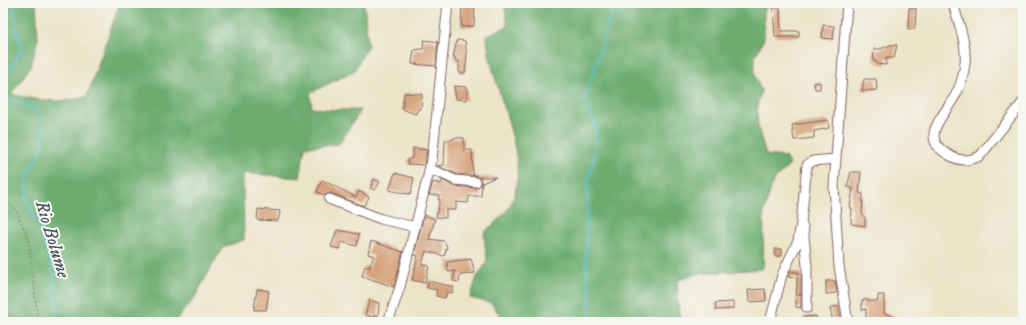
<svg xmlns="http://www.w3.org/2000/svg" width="1026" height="325" viewBox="0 0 1026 325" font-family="'IM FELL DW Pica',serif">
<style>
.forest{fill:#6cac6e;stroke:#5b664c}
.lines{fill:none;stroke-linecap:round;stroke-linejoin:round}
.stream{stroke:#4cbbc1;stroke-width:2}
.building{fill:#d6a37b}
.minor-casing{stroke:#836462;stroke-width:11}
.path{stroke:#836462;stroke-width:1.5;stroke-dasharray:1 3;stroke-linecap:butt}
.minor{stroke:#fff;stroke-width:9}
.labels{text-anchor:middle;stroke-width:4;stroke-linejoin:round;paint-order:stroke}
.water-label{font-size:18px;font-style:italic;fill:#4b5660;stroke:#f6f6f2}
</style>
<rect width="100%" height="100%" fill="#f6f6f2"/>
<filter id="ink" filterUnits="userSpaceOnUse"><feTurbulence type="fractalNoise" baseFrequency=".025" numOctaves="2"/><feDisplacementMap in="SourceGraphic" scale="8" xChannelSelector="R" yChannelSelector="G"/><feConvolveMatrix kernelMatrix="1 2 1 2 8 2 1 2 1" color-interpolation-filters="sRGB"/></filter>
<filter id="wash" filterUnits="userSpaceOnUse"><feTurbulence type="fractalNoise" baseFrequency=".012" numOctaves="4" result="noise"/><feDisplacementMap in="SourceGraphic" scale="16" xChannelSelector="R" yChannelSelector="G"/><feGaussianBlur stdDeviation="0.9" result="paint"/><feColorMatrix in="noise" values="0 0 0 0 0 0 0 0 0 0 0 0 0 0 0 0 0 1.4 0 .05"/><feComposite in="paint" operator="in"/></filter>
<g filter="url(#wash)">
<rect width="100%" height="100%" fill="#ece4c8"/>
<path class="forest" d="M3,3H36L38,38L31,66L11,94C36,100 62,105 87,96L120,3H364L368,45L354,71L310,93L312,108L336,110H361L339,144L305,147L300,178L243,173L244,240L223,247L193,300L174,322H3Z
M504,3H769L764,12V39L755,56V75L761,91L757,106L758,127L766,155L785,157L790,165L773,181L764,212L763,269L695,274L677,281L678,307L681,322H502V318L491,303L470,298L477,277L487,262L484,233C492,225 507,213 511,204C534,157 488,84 487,35L508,26Z"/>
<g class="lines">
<path class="stream" d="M3,80L22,49L17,32L14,3
M3,95L11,101L36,108L42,126L43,146L27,178V201L37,222L54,273L57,322
M591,322L590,295L586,261L588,183L595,150L596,128L585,98L615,3"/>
</g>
<g id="blocks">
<path class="building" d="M462,3H475L474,26L461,27Z
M773,8H780L781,31H799V37H775Z
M909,8H916L915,29H908Z
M823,25L834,26L833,39L822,38Z
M424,40L438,42L436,66L412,64L414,50L423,49Z
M457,40L465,41L467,56L465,73H459V61H455V57H453Z
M890,45H897L894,58H886V65L877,64V62L873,61L874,49H880Z
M864,79H876L877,90L862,91Z
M820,82V89H815L814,83Z
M454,86L467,87V100L456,99Z
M404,93L422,94L421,109H418L416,114L402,109Z
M828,120L829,128L814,131V138L794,140L792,125Z
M453,138H464V150H472L473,175H477V176L457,174L437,166L444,165L445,140H453Z
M413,148L427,150L424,165L408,164V159H411L413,155Z
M851,172H861L859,193L863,194L862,214L865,218V226L851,224L852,208H850L853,188L847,187Z
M395,173L414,178L411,193L408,194L389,190Z
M479,177H496L482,183L481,196H469L468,203L456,202V210H446V218L436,217L440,199H438L439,195H429L433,182L441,184L442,180L454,186L476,188L482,183Z
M374,179L380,182L375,190L370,188Z
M322,180L356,197L359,191L369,197L364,206L331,193L324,195L317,192Z
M258,209L280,211L278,221L257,220Z
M424,215L435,219L429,239L444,241L447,247L444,256L426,251L422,264L429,266L425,283L412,280L418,256L414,255Z
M337,230L359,234L357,246L341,242L339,249L331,247Z
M371,241L403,252L394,287L362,276L365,266L369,268L374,256L368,254Z
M775,249H782V256H775Z
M471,259L475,273L460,275L459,282L453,281L455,271L448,272L447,262Z
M790,271L801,273V295H798H801V308L796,307L797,278L788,277Z
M428,281L454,287L452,293L447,292L445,298L436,296L437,290L427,288Z
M826,281H835L837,293L826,294Z
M257,289L269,291L266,310H254Z
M765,289L766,301L749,302L748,290Z
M878,295H884V313L896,317L886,318V320L866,321V309L862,310V301L866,299L868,301H878Z
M370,300L379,303L378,316L374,315L373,317L365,315Z
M733,302V309L716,310L715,303Z
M838,306L842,322H833L830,308Z
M816,316L817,322H803V317Z"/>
</g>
</g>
<g filter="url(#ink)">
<use href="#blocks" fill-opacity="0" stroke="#836462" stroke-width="1"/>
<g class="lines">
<g class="minor-casing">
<path id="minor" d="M847,3L834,186L839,266L848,322
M953,3C958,22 967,43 965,63C964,72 961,84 957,92C948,113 915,137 949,155C960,162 969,161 980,156L1023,102
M429,170L438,172L455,180L476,182
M329,199L381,219L415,227
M803,226L807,266V308
M771,318L782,275L798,241L801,223L807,165L813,161L835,159
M388,322L400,287L432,160L448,3"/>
</g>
<path class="path" d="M3,197L16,210L29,240L38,322"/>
<use href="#minor" class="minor"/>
</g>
</g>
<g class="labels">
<g class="water-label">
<text transform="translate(53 239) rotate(73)" y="6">Rio Bolume</text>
</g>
</g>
<rect width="1026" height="325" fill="none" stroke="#f6f6f2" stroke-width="16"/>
</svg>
